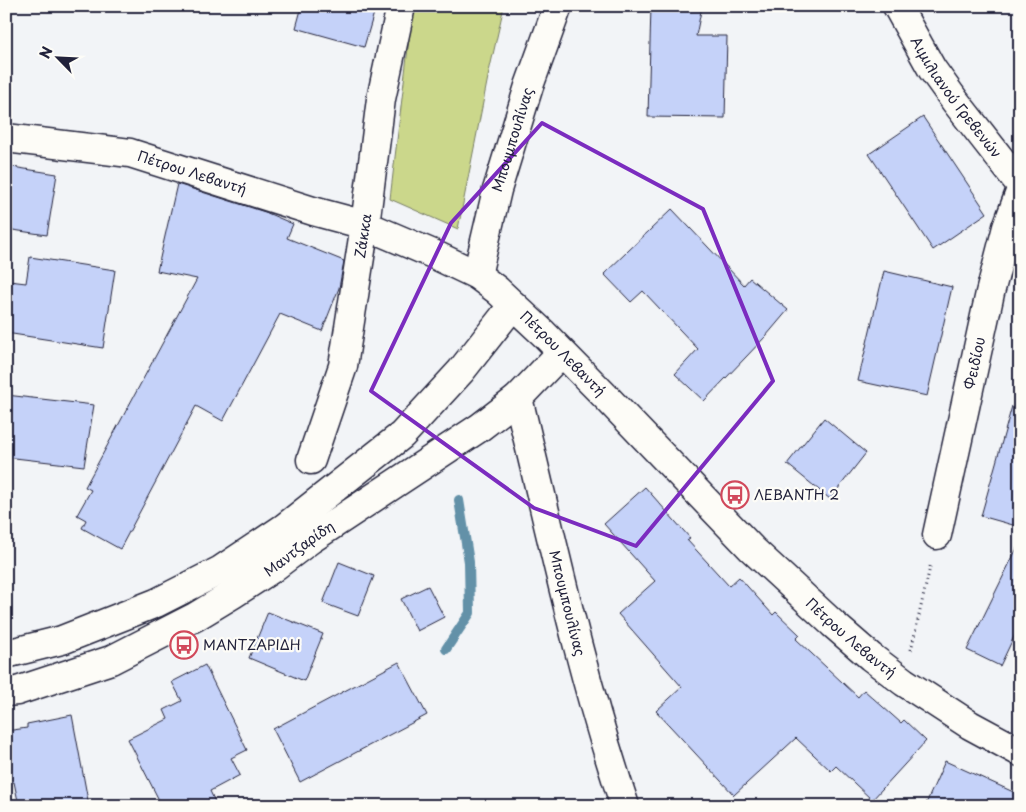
<svg xmlns="http://www.w3.org/2000/svg" width="1026" height="812" viewBox="0 0 1026 812" font-family="'Playpen Sans',sans-serif">
<style>
.green{fill:#cbd78b;stroke:#767c63}
.lines{fill:none;stroke-linecap:round;stroke-linejoin:round}
.stream{stroke:#6491a8;stroke-width:10}
.building{fill:#c5d2f9;stroke:#22223b}
.minor-casing{stroke:#22223b;stroke-width:31}
.path{stroke:#22223b;stroke-width:3;stroke-dasharray:1 4;stroke-linecap:butt}
.minor{stroke:#fdfcf7;stroke-width:28}
.marked{fill:none;stroke:#7b2cbf;stroke-width:4;stroke-linejoin:round}
.labels{text-anchor:middle;stroke-width:4.5;stroke-linejoin:round;paint-order:stroke}
.street-label{font-size:14px;fill:#22223b;stroke:#fdfcf7}
.poi-label{font-size:14px;fill:#22223b;stroke:#fdfcf7;text-anchor:start}
</style>
<rect width="100%" height="100%" fill="#f2f4f7"/>
<filter id="ink" filterUnits="userSpaceOnUse"><feTurbulence type="fractalNoise" baseFrequency=".02" numOctaves="2"/><feDisplacementMap in="SourceGraphic" scale="10" xChannelSelector="R" yChannelSelector="G"/><feConvolveMatrix kernelMatrix="1 2 1 2 8 2 1 2 1" color-interpolation-filters="sRGB"/></filter>
<g filter="url(#ink)">
<path class="green" d="M413,6H504L489,72L458,229L390,199Z"/>
<g class="lines">
<path class="stream" d="M446,649L470,613L469,562L459,500"/>
</g>
<path class="building" d="M302,6H376L364,47L296,28Z
M651,6H702L696,36H727L725,118L648,117Z
M923,117L987,213L933,250L869,154Z
M6,166L57,174L47,235L6,229Z
M177,184L265,212L293,224L287,238L344,261L339,288L322,331L280,314L223,421L196,406L120,549L82,528L86,520L77,515L91,490L85,487L197,279L157,271Z
M672,209L744,285L750,278L788,310L766,336L704,401L675,374L698,349L643,291L631,302L604,274Z
M30,257L115,270L103,348L6,333V300L9,281L26,283Z
M884,271L952,287L927,396L858,381Z
M6,395L94,405L84,466L6,457Z
M1012,406L1020,407V527L981,516Z
M824,418L866,453L830,499L787,464Z
M645,487L690,538L687,540L729,586L739,577L773,615L776,612L800,635L796,639L858,697L864,690L901,723L904,720L926,741L872,800L836,766L831,771L796,738L734,795L656,711L682,687L618,614L655,581L604,524Z
M1020,542V624L1000,666L967,650Z
M339,562L374,576L358,616L323,603Z
M428,586L444,617L417,631L401,599Z
M268,612L323,634L304,681L249,658Z
M399,662L427,715L300,782L273,729Z
M205,665L247,750L231,758L240,775L210,791L217,806H162L128,739L168,719L164,710L182,701L172,682Z
M72,715L89,806H19L14,782L6,783V731L27,728V724Z
M945,761L1020,795V806H925Z"/>
<g class="lines">
<g class="minor-casing">
<g id="minor">
<path id="s1" d="M897,6L932,69L955,101L1020,184"/>
<path id="s2" d="M6,138L130,153L313,211L365,225L433,254L477,275L497,290L543,333L607,398L752,549L833,624L871,657L904,682L970,725L1020,752"/>
<path id="s3" d="M477,275L497,190L529,86L558,6"/>
<path id="s4" d="M518,398C551,534 580,673 625,806"/>
<path id="s5" d="M311,460L343,366L365,225L381,99L401,6"/>
<path id="s6" d="M937,535L990,293L1007,227L1020,192"/>
<path d="M6,654L62,640L156,603L221,570L284,528L402,435L461,371L513,305"/>
<path id="s7" d="M6,692L17,691L111,660L195,617L233,594L270,570L311,539L479,428L518,398L561,353"/>
</g>
</g>
<path class="path" d="M911,650L931,563"/>
<use href="#minor" class="minor"/>
</g>
</g>
<path class="marked" d="M542,123L703,209L773,381L636,546L534,508L371,391L451,223Z"/>
<defs>
<g id="bus-ring" transform="scale(1.4375)"><circle r="9.5" fill="#fdfcf7" stroke="#d1495b" stroke-width="1.5"/><path d="M-5-6H5V4H4V6H2V4H-2V6H-4V4H-5ZM-3.5-4V0h7V-4ZM-3.5 1.2v1.5H-2V1.2ZM2 1.2v1.5H3.5V1.2Z" fill="#d1495b"/></g>
</defs>
<g fill-rule="evenodd">
<use href="#bus-ring" x="735" y="495"/>
<use href="#bus-ring" x="184" y="645"/>
</g>
<g class="labels">
<g class="street-label">
<text dy="5" stroke="none"><textPath href="#s1" startOffset="109">Αιμιλιανού Γρεβενών</textPath></text>
<text dy="5" stroke="none"><textPath href="#s3" startOffset="140">Μπουμπουλίνας</textPath></text>
<text dy="5" stroke="none"><textPath href="#s2" startOffset="190">Πέτρου Λεβαντή</textPath></text>
<text dy="5" stroke="none"><textPath href="#s5" startOffset="231">Ζάκκα</textPath></text>
<text dy="5" stroke="none"><textPath href="#s2" startOffset="610">Πέτρου Λεβαντή</textPath></text>
<text dy="5" stroke="none"><textPath href="#s6" startOffset="176">Φειδίου</textPath></text>
<text dy="5" stroke="none"><textPath href="#s7" startOffset="329">Μαντζαρίδη</textPath></text>
<text dy="5" stroke="none"><textPath href="#s4" startOffset="211">Μπουμπουλίνας</textPath></text>
<text dy="5" stroke="none"><textPath href="#s2" startOffset="1015">Πέτρου Λεβαντή</textPath></text>
</g>
<g class="poi-label">
<text x="754" y="500">ΛΕΒΑΝΤΗ 2</text>
<text x="203" y="650">ΜΑΝΤΖΑΡΙΔΗ</text>
</g>
</g>
<rect width="1026" height="812" fill="none" stroke="#fdfcf7" stroke-width="25"/>
<rect x="12" y="12" width="1001" height="787" fill="none" stroke="#22223b" stroke-width="2" filter="url(#ink)"/>
<g transform="translate(58 58) rotate(294)" stroke="#fdfcf7" stroke-width="4" paint-order="stroke">
<path d="M0-4L9 19L0 12L-9 19Z" fill="#22223b"/>
<text y="-8" font-size="14" font-weight="bold" text-anchor="middle" fill="#22223b">N</text>
</g>
</svg>
